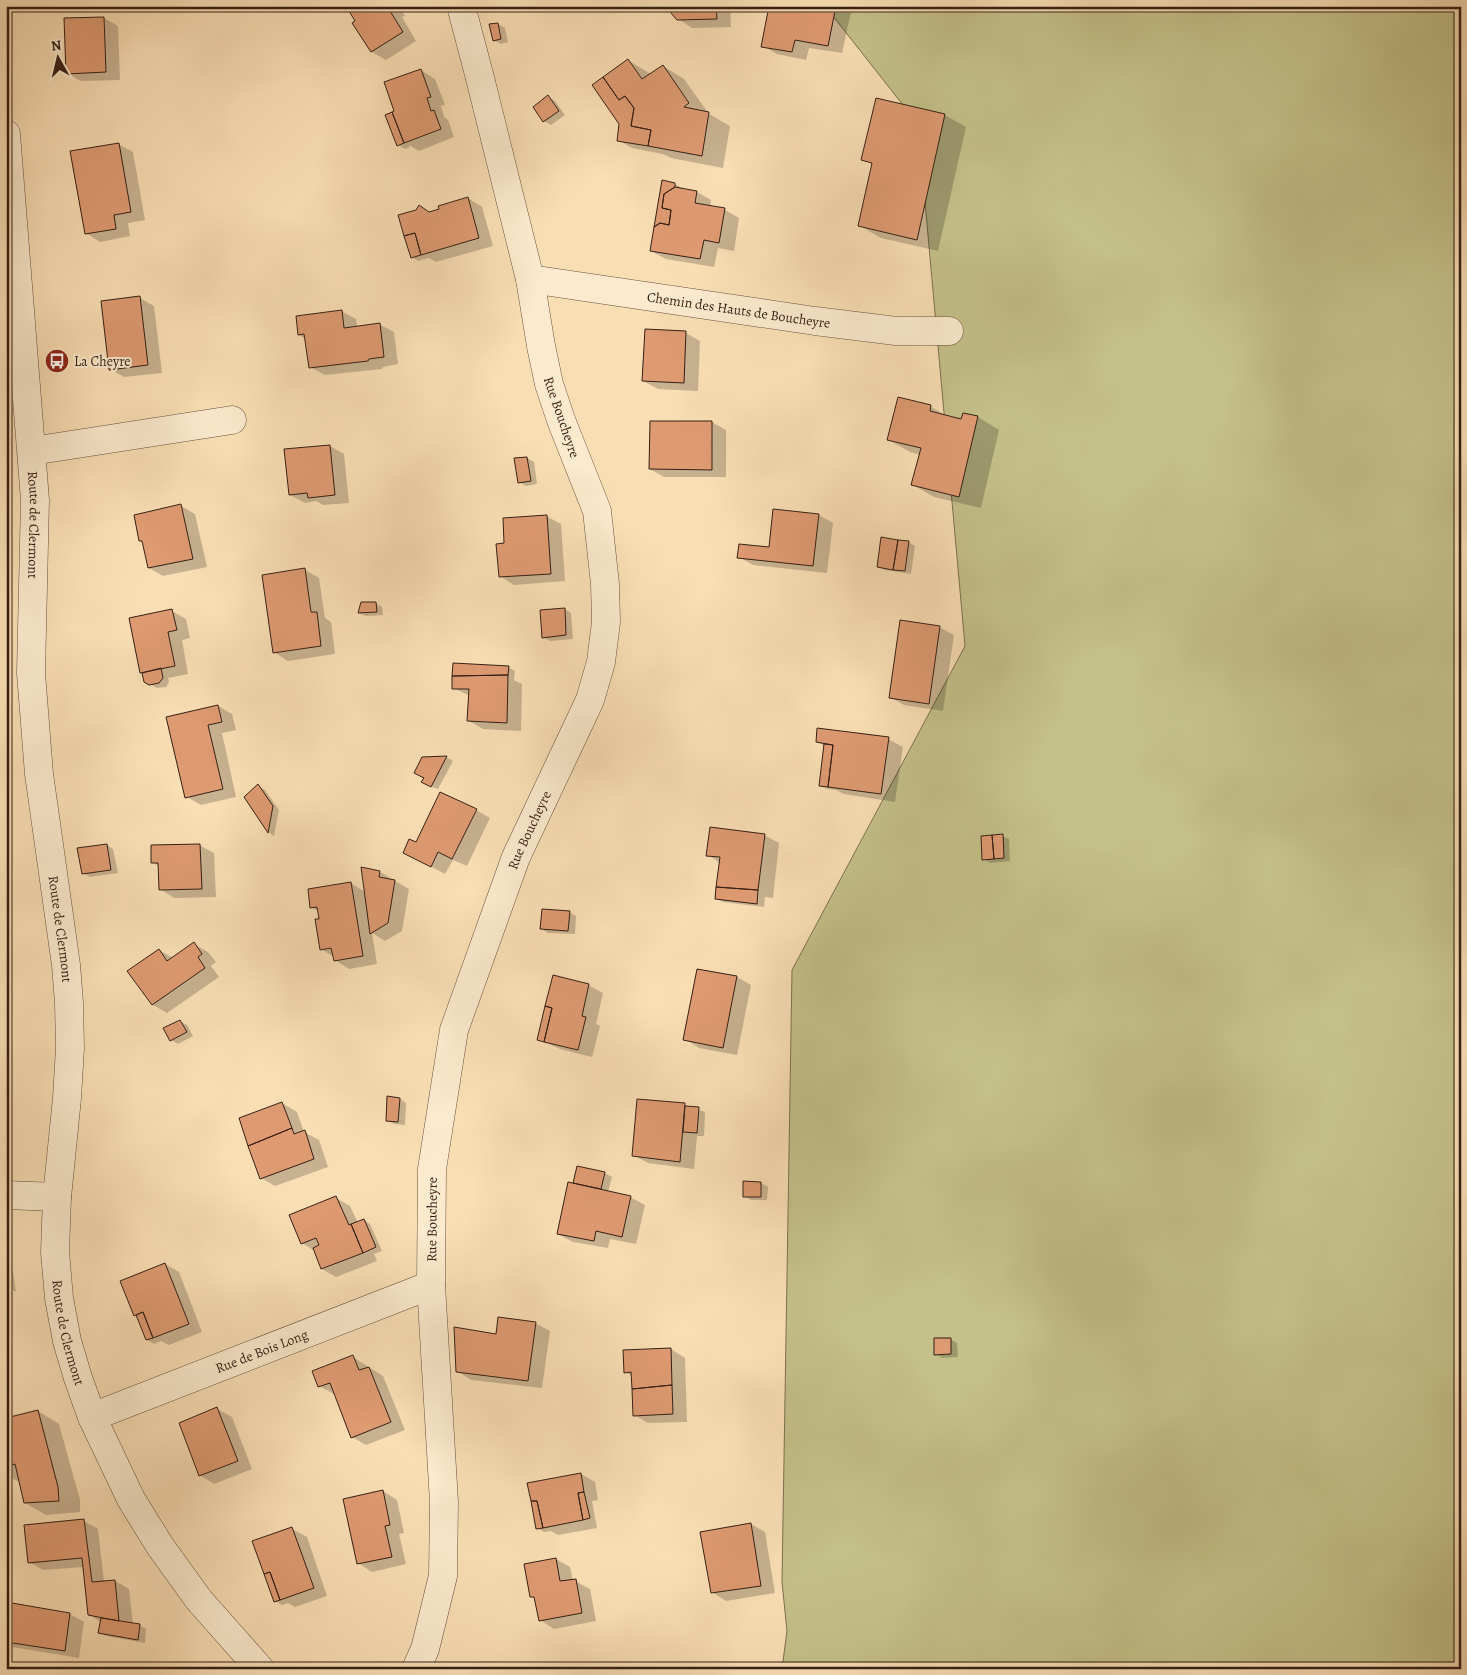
<svg xmlns="http://www.w3.org/2000/svg" width="1467" height="1675" viewBox="0 0 1467 1675" font-family="Alegreya,serif">
<style>
.green{fill:#c4c089;stroke:#7c7050}
.shadow{fill:#0003}
.building{fill:#de9a71;stroke:#351f16}
.lines{fill:none;stroke-linecap:round;stroke-linejoin:round}
.minor-casing{stroke:#664f3e;stroke-width:29}
.minor{stroke:#fbeace;stroke-width:28}
.labels{text-anchor:middle;stroke-width:4;stroke-linejoin:round;paint-order:stroke}
.street-label{font-size:14px;fill:#351f16;stroke:#fbeace}
.poi-label{font-size:14px;fill:#351f16;stroke:#fbeace;text-anchor:start}
</style>
<rect width="100%" height="100%" fill="#f9deb4"/>
<filter id="stains"><feTurbulence type="fractalNoise" baseFrequency=".004" numOctaves="4"/><feColorMatrix values="0 0 0 0 .2 0 0 0 0 .09 0 0 0 0 .02 0 0 0 .5 -.17"/></filter>
<radialGradient id="worn" r=".72"><stop offset=".6" stop-color="#630" stop-opacity="0"/><stop offset="1" stop-color="#630" stop-opacity=".3"/></radialGradient>
<path class="green" d="M825,6H1461V1669H782L787,1631L782,1582L792,970L965,646L918,124Z"/>
<path class="shadow" d="M348,6H404L405,8L402,11L405,16L402,17L416,41L386,60L372,52L354,23L357,21Z
M672,6H730L731,27L692,28L678,19Z
M770,6H841L851,12L842,53L809,48L806,60L777,54L763,46Z
M104,18L118,26L120,80L81,81L67,73Z
M498,24L505,28L508,42L501,44L494,40Z
M629,61L651,74L663,66L684,79L709,114L730,126L723,168L671,158L663,154L632,148L618,140Z
M421,70L435,79L445,105L441,106L444,117L448,120L454,137L419,151L409,145L410,147L405,149L398,145Z
M549,97L555,101L565,115L551,125L544,121L534,107Z
M945,115L966,127L938,251L881,238L860,226L873,165L863,159Z
M118,144L133,152L145,220L128,223L130,236L100,242L86,233Z
M675,184L682,188L681,190L697,192L711,200L710,207L725,210L739,218L734,251L718,248L714,267L666,259L651,251Z
M468,198L482,207L493,246L436,262L429,258L418,261L412,257L430,213Z
M140,298L154,306L162,373L124,377L110,369Z
M341,311L356,319L357,327L379,324L394,332L398,364L383,367L382,369L325,375L310,367L306,339L299,335Z
M686,333L700,341L698,391L658,389L643,381Z
M930,406L948,417L962,420L964,415L978,417L999,430L981,508L934,497L913,485L920,455L910,452L889,440Z
M712,422L726,430V477H664L650,469Z
M330,446L344,454L349,503L323,505L316,501L305,503L290,495Z
M527,458L534,462L537,484L526,486L519,482Z
M181,506L195,514L207,567L163,576L149,568L143,542L140,541Z
M819,515L833,523L827,573L753,565L739,557L770,549Z
M546,516L561,524L565,581L514,585L500,576L506,545Z
M908,542L915,546L911,574L885,570L878,567Z
M305,570L319,578L325,618L331,622L335,654L288,661L274,652Z
M375,603L382,607L383,615L366,616L359,613Z
M564,609L571,613L573,639L550,641L543,637Z
M172,611L186,619L190,638L182,640L188,674L168,678L169,682L166,687L157,688L145,681L141,672Z
M939,627L954,635L943,711L904,705L890,697Z
M508,667L515,671L514,680L522,684L521,731L483,729L469,721L470,696L453,688Z
M218,706L232,714L236,730L222,733L236,797L201,805L187,797L168,718Z
M888,739L903,747L895,802L844,794L836,790L827,789L821,785L825,746L817,742Z
M446,757L453,761L438,789L429,786L423,758Z
M258,786L265,790L279,810L274,836L268,832L246,797Z
M476,810L490,818L467,866L453,860L445,874L419,860L417,844Z
M764,835L779,843L773,898L765,897L764,907L723,902L716,898L720,863L708,855Z
M1002,836L1009,839L1010,861L990,863L984,859Z
M107,845L113,849L118,873L90,877L83,873Z
M199,845L214,853L216,897L174,898L160,889L159,866L152,862Z
M380,872L409,889L402,931L385,941L372,933L377,964L349,969L335,960L334,957L321,949L319,912L311,907L351,883L365,892Z
M569,912L576,916L575,934L548,933L542,929Z
M194,944L208,952L216,962L211,966L219,977L167,1013L153,1005L129,971L159,950L173,958Z
M698,970L737,977L751,985L737,1055L699,1048L685,1039Z
M588,985L603,993L596,1024L600,1026L592,1057L560,1049L538,1039Z
M180,1021L187,1025L193,1036L178,1044L171,1040Z
M400,1099L406,1103L405,1125L394,1124L387,1120Z
M638,1100L685,1105L705,1112L704,1136H697L694,1169L648,1163L633,1155Z
M282,1103L297,1112L304,1132L319,1140L328,1167L275,1186L261,1178Z
M578,1167L605,1173L612,1177L608,1192L630,1197L645,1205L636,1244L610,1239L608,1248L573,1242L558,1234L580,1185L575,1182Z
M745,1182L761,1183L768,1187L767,1200H751L744,1196Z
M336,1198L350,1206L358,1223L364,1220L370,1224L382,1251L374,1254L377,1261L336,1277L322,1269L315,1251L302,1243Z
M6,1255L11,1258L16,1292L9,1288V1291L14,1294L10,1295L12,1309H9V1315H6Z
M165,1264L179,1272L202,1332L169,1345L161,1341L154,1344L147,1340L138,1316L135,1315Z
M535,1323L550,1331L542,1388L471,1380L457,1371L497,1335Z
M950,1339L957,1343L958,1357L942,1358L936,1354Z
M671,1349L685,1358L687,1422L648,1423L634,1415L632,1376L625,1372Z
M353,1357L383,1376L405,1430L366,1445L352,1437L335,1394H334L319,1386Z
M217,1409L232,1417L252,1469L214,1484L200,1475Z
M38,1411L59,1424L80,1500V1512L46,1515L25,1503L20,1480L17,1481L6,1475V1419Z
M581,1474L595,1482L598,1500L592,1501L597,1528L558,1535L551,1531L544,1532L537,1528Z
M383,1491L397,1500L404,1533L399,1534L406,1564L372,1572L358,1563Z
M84,1521L98,1529L104,1582L115,1581L129,1589L133,1624L139,1625L146,1629L145,1643L106,1636L99,1632L101,1622L89,1615L84,1567L43,1570L29,1562Z
M751,1524L765,1532L775,1593L726,1601L712,1592Z
M292,1529L307,1537L327,1596L295,1607L288,1603L282,1605L275,1601Z
M556,1559L570,1567L573,1581H575L590,1589L596,1621L554,1629L540,1620L536,1599L531,1596Z
M6,1603L70,1614L84,1622L79,1658L6,1646Z"/>
<path class="building" d="M346,6H387L403,32L371,52L352,23L355,21Z
M671,6H716L717,19L677,20L671,13Z
M769,6H836L828,46L795,40L792,52L761,47Z
M104,17L106,72L66,74L64,18Z
M498,23L501,39L493,41L489,24Z
M628,59L642,79L663,65L689,103L684,107L709,112L702,156L648,146L651,130L631,126L634,108L625,96L619,100L603,77Z
M421,69L431,97L427,98L431,111L434,110L441,129L404,143L392,112L394,111L384,82Z
M603,77L619,100L625,96L634,108L631,126L651,130L648,146L617,141L619,124L592,85Z
M548,95L559,111L543,122L533,107Z
M876,98L945,114L917,240L858,226L872,163L861,160Z
M392,112L404,143L397,146L385,115Z
M119,143L131,212L114,215L116,229L85,234L70,151Z
M662,180L675,183V187L664,194L662,208L671,210L669,225L660,223L654,227Z
M675,187L697,191L695,203L725,208L719,243L704,240L700,259L650,251L654,227L660,223L669,225L671,210L662,208L664,194Z
M468,197L479,238L421,255L415,233L404,236L398,215L416,210L419,205L429,212L439,209L438,206Z
M415,233L421,255L411,258L404,236Z
M140,296L148,365L109,370L101,301Z
M342,310L344,328L380,323L384,357L369,359L368,361L309,368L304,334L298,335L296,316Z
M645,329L686,331L684,383L642,381Z
M898,397L931,405L930,411L961,419L963,413L978,416L959,497L911,485L921,448L887,440Z
M650,421H712V470L649,469Z
M330,445L335,495L308,498L307,493L289,495L284,449Z
M527,457L531,481L518,483L514,458Z
M181,504L193,559L148,568L142,541H139L134,515Z
M773,509L819,514L813,566L737,558L739,544L769,547Z
M547,515L551,574L499,577L496,544L504,543L503,518Z
M881,537L898,540L893,570L877,567Z
M898,540L909,541L905,571L893,570Z
M305,568L311,612H317L321,646L273,653L262,575Z
M361,602H376L377,612L358,613Z
M565,608L566,635L542,638L540,610Z
M172,609L177,630L168,632L175,666L140,673L129,618Z
M900,620L940,626L929,704L889,698Z
M453,663L509,666L508,675L452,676Z
M161,668L163,678L159,683L149,685L144,682L142,673Z
M508,675L507,723L467,721L469,689H452V676Z
M218,705L222,722L208,725L223,789L185,798L166,717Z
M817,728L889,737L881,794L828,787L833,745L816,742Z
M824,744L833,745L828,787L819,786Z
M447,756L431,787L421,782L424,778L414,773L422,757Z
M258,784L273,806L268,833L244,797Z
M440,792L477,809L452,859L438,852L431,867L403,853L409,839L416,842Z
M710,827L765,834L758,890L716,887L720,857L706,856Z
M1003,834L1004,858L994,859L992,835Z
M992,835L994,859L982,860L981,836Z
M107,844L111,870L82,874L77,848Z
M200,844L202,889L159,890L158,863H151V845Z
M361,867L380,871L379,877L395,880L388,923L370,934Z
M351,882L363,956L334,961L331,948L320,950L315,919H319L317,907L310,908L308,889Z
M716,887L758,890L757,904L715,899Z
M542,909L570,911L568,931L540,929Z
M194,942L202,954L198,957L205,968L152,1005L127,971L159,949L167,961Z
M697,969L737,976L723,1048L683,1040Z
M553,975L589,984L582,1016L586,1017L578,1050L544,1042L552,1008L545,1006Z
M545,1006L552,1008L544,1042L537,1040Z
M180,1020L187,1032L170,1041L163,1028Z
M387,1096L400,1098L398,1122L386,1121Z
M637,1099L685,1103L680,1162L632,1156Z
M282,1102L292,1128L248,1146L239,1118Z
M685,1106L699,1107L697,1133L683,1132Z
M292,1128L294,1134L305,1130L314,1159L260,1179L248,1146Z
M577,1166L605,1172L601,1189L573,1183Z
M743,1181L761,1182V1197H743Z
M568,1182L631,1196L622,1237L596,1231L594,1241L557,1234Z
M336,1196L349,1225L351,1224L363,1253L321,1269L313,1248L319,1245L316,1238L301,1244L289,1215Z
M364,1219L376,1247L363,1253L351,1224Z
M165,1263L189,1324L153,1338L143,1312L134,1316L120,1281Z
M143,1312L153,1338L146,1340L136,1315Z
M498,1317L536,1322L528,1381L456,1372L454,1327L496,1334Z
M934,1338H951V1354L934,1355Z
M671,1348L672,1385L632,1389L631,1372L624,1373L623,1350Z
M353,1355L359,1370L369,1367L391,1422L351,1438L330,1383L318,1387L312,1371Z
M672,1385L673,1414L633,1416L632,1389Z
M217,1407L238,1461L199,1476L179,1423Z
M38,1410L58,1487L59,1501L24,1503L15,1464L6,1467V1418Z
M581,1473L584,1492L578,1493L583,1520L543,1528L537,1501H531L527,1483Z
M383,1490L390,1525L385,1526L392,1557L357,1564L343,1499Z
M584,1492L590,1518L583,1520L578,1493Z
M531,1501H537L543,1528L536,1529Z
M84,1519L92,1582L115,1580L119,1621L88,1615L82,1558L28,1563L24,1525Z
M751,1523L761,1586L711,1593L700,1532Z
M292,1527L314,1588L280,1600L270,1572L264,1574L252,1541Z
M556,1558L560,1581L576,1579L582,1613L539,1621L534,1597H530L524,1564Z
M270,1572L280,1600L274,1602L264,1574Z
M6,1602L70,1613L65,1651L6,1642Z
M101,1618L140,1624L138,1640L98,1633Z"/>
<g class="lines">
<g class="minor-casing">
<g id="minor">
<path id="s1" d="M6,134L35,500L31,673L39,774L66,965L69,1003L70,1048L67,1098L57,1197L55,1252L59,1298L67,1341L78,1378L92,1417L131,1499L160,1546L199,1600L260,1669"/>
<path id="s2" d="M530,279L815,321L896,331H949"/>
<path d="M32,451L232,420"/>
<path d="M6,1195L57,1197"/>
<path id="s3" d="M92,1417L431,1285"/>
<path id="s4" d="M416,1669L425,1649L443,1576L444,1502L431,1285L432,1169L454,1030L516,857L590,700L601,662L606,622L605,584L597,511L561,420L549,384L541,346L530,279L480,78L461,6"/>
</g>
</g>
<use href="#minor" class="minor"/>
</g>
<defs>
<g id="bus-disc" transform="scale(1.25)"><circle r="9.5" fill="#8f2418" stroke="#fbeace"/><path d="M-5-6H5V4H4V6H2V4H-2V6H-4V4H-5ZM-3.5-4V0h7V-4ZM-3.5 1.2v1.5H-2V1.2ZM2 1.2v1.5H3.5V1.2Z" fill="#fff"/></g>
</defs>
<g fill-rule="evenodd">
<use href="#bus-disc" x="57" y="361"/>
</g>
<g class="labels">
<g class="street-label">
<text dy="5" stroke="none"><textPath href="#s2" startOffset="211">Chemin des Hauts de Boucheyre</textPath></text>
<text transform="translate(562 417) rotate(71)" y="5">Rue Boucheyre</text>
<text dy="5" stroke="none"><textPath href="#s1" startOffset="392">Route de Clermont</textPath></text>
<text dy="5" stroke="none"><textPath href="#s4" startOffset="859">Rue Boucheyre</textPath></text>
<text dy="5" stroke="none"><textPath href="#s1" startOffset="798">Route de Clermont</textPath></text>
<text dy="5" stroke="none"><textPath href="#s4" startOffset="454">Rue Boucheyre</textPath></text>
<text dy="5" stroke="none"><textPath href="#s1" startOffset="1204">Route de Clermont</textPath></text>
<text dy="5" stroke="none"><textPath href="#s3" startOffset="182">Rue de Bois Long</textPath></text>
</g>
<g class="poi-label">
<text x="74" y="366">La Cheyre</text>
</g>
</g>
<rect width="1467" height="1675" fill="none" stroke="#f9deb4" stroke-width="25"/>
<rect x="8" y="8" width="1452" height="1660" fill="none" stroke="#351f16" stroke-width="2.5"/>
<rect x="12" y="12" width="1442" height="1650" fill="none" stroke="#351f16"/>
<g transform="translate(58 58) rotate(352)" stroke="#fbeace" stroke-width="4" paint-order="stroke">
<path d="M0-4L9 19L0 12L-9 19Z" fill="#351f16"/>
<text y="-8" font-size="14" font-weight="bold" text-anchor="middle" fill="#351f16">N</text>
</g>
<rect width="100%" height="100%" filter="url(#stains)"/>
<rect width="100%" height="100%" fill="url(#worn)"/>
</svg>
